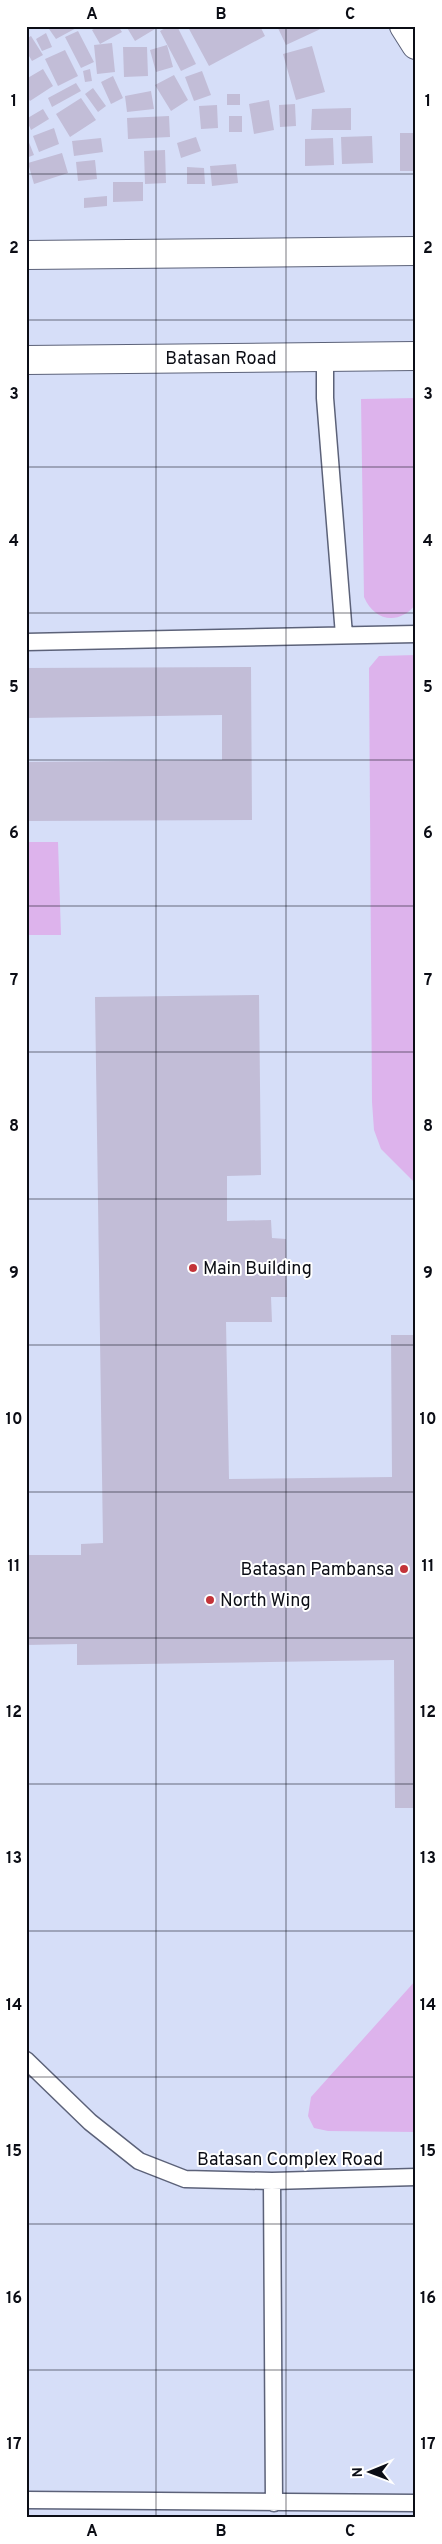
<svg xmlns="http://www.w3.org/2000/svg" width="442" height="2544" viewBox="0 0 442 2544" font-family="Overpass,sans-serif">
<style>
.green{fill:#ddb3ec}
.building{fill:#c2bdd7}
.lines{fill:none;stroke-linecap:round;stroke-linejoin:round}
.service-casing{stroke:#5c6279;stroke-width:19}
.minor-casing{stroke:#5c6279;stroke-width:30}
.secondary-casing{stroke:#5c6279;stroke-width:30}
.service{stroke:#fff;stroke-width:16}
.minor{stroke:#fff;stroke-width:28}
.secondary{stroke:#fff;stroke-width:28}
.grid{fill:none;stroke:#0b0d15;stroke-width:1;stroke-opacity:0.55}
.poi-dot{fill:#c33338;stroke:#fff;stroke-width:2}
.labels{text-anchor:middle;stroke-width:4;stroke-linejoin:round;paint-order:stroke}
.street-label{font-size:18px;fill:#0b0d15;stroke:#fff}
.poi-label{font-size:18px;fill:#0b0d15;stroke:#fff;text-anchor:start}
.neatline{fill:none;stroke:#0b0d15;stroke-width:2}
.grid-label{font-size:16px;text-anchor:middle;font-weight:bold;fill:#0b0d15}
</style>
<rect width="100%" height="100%" fill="#d6def8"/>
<path class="green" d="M416,398V604C399,626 374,621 364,597L361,399Z
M416,655V1184L381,1149L374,1130L372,1102L369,668L379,656Z
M26,842H58L61,935H26Z
M416,1980V2132L328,2131L314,2128L308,2116L311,2097Z"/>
<path class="building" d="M54,26H80L56,39L49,29Z
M99,26H118L122,32L100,44L92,30Z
M126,26H160L135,41Z
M169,26H177L196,64L181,71L160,31Z
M195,26H260L265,36L209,66L189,29Z
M277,26H327L286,45Z
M78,31L94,62L81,68L65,37Z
M46,33L52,47L42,51L36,39Z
M31,36L43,55L32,61L26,51V39Z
M112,43L115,72L97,74L94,45Z
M167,45L173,67L156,72L150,50Z
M312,46L325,92L296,100L283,54Z
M123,47H147L148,76L124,77Z
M65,50L78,76L58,86L45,59Z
M43,69L53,86L30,101L26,95V79Z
M90,69L92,81L85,82L83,71Z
M202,71L211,95L194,101L185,77Z
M174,75L188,100L171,111L155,85Z
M113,76L123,98L111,104L101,82Z
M76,83L81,91L52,107L48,98Z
M93,88L106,106L98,112L85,94Z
M151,91L154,109L127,112L125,96Z
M227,94H240V105H227Z
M81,98L96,120L70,137L56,114Z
M269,100L274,130L254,134L249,104Z
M295,104L296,126L280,127L279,105Z
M217,105L218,128L201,129L199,106Z
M351,108V130H311L312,109Z
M43,109L49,119L31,130L26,119Z
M169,116L170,137L128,139L127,118Z
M229,116H242V132H229Z
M54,128L59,144L39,152L33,136Z
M400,133H416V171H400Z
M372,136L373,163L342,164L341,137Z
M196,137L201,151L181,158L177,143Z
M101,138L103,152L74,156L72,141Z
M333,138L334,165L305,166V139Z
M26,140H28L34,155L26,158Z
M165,150L166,183L145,184L144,151Z
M62,153L68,173L34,184L28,163Z
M95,160L97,179L78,181L76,162Z
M236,164L238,183L212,186L210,166Z
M187,167L204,168L205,184H187Z
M113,182H143V201L113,202Z
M107,196V206L84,208V198Z
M251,667L252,820L26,821V762L222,760V715L26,718V668Z
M259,995L261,1175L227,1176V1221L271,1220L272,1238L286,1239L287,1297H271L272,1322H226L229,1479L392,1477L391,1335H416V1808H395L394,1660L77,1665V1644L26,1645V1555H81V1544L103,1543L95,997Z"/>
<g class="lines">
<g class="service-casing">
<path id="service" d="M325,358V398L344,635
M26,642L416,634
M26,2060L90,2122L139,2161L185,2179L272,2181L416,2177
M272,2181L274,2503
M26,2500L416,2503"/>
</g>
<g class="minor-casing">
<path id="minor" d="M404,26L416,45"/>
</g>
<g class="secondary-casing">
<path id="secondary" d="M26,255L416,251
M26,360L416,356"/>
</g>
<use href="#service" class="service"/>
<use href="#minor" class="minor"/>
<use href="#secondary" class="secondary"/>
</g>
<path class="grid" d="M156,26V2518M286,26V2518M26,174H416M26,320H416M26,467H416M26,613H416M26,760H416M26,906H416M26,1052H416M26,1199H416M26,1345H416M26,1492H416M26,1638H416M26,1784H416M26,1931H416M26,2077H416M26,2224H416M26,2370H416"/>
<g class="poi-dot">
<circle cx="193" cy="1268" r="5"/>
<circle cx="404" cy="1569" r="5"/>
<circle cx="210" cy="1600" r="5"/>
</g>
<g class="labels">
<g class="street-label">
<text x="221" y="364">Batasan Road</text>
<text x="290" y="2165">Batasan Complex Road</text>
</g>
<g class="poi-label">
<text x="203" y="1274">Main Building</text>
<text x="394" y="1575" text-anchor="end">Batasan Pambansa</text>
<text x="220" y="1606">North Wing</text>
</g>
</g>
<rect width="442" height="2544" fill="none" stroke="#ffffff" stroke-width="55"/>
<g transform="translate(370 2472) rotate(269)" stroke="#ffffff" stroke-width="4" paint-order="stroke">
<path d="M0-4L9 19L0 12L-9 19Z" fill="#0b0d15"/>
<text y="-8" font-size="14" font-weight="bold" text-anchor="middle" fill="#0b0d15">N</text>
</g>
<rect x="28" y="28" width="386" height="2488" class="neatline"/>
<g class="grid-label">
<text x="92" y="19">A</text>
<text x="221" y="19">B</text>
<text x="350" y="19">C</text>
<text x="14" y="106">1</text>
<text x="428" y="106">1</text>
<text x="14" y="253">2</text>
<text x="428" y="253">2</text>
<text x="14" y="399">3</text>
<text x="428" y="399">3</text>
<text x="14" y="546">4</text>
<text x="428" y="546">4</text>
<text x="14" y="692">5</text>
<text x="428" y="692">5</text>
<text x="14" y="838">6</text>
<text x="428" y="838">6</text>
<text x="14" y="985">7</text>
<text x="428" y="985">7</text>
<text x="14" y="1131">8</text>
<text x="428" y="1131">8</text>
<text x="14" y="1278">9</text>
<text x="428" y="1278">9</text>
<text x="14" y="1424">10</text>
<text x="428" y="1424">10</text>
<text x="14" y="1571">11</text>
<text x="428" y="1571">11</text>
<text x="14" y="1717">12</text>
<text x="428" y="1717">12</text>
<text x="14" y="1863">13</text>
<text x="428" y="1863">13</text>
<text x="14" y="2010">14</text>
<text x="428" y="2010">14</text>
<text x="14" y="2156">15</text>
<text x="428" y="2156">15</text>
<text x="14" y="2303">16</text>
<text x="428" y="2303">16</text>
<text x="14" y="2449">17</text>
<text x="428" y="2449">17</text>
<text x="92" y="2536">A</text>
<text x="221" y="2536">B</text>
<text x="350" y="2536">C</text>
</g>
</svg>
